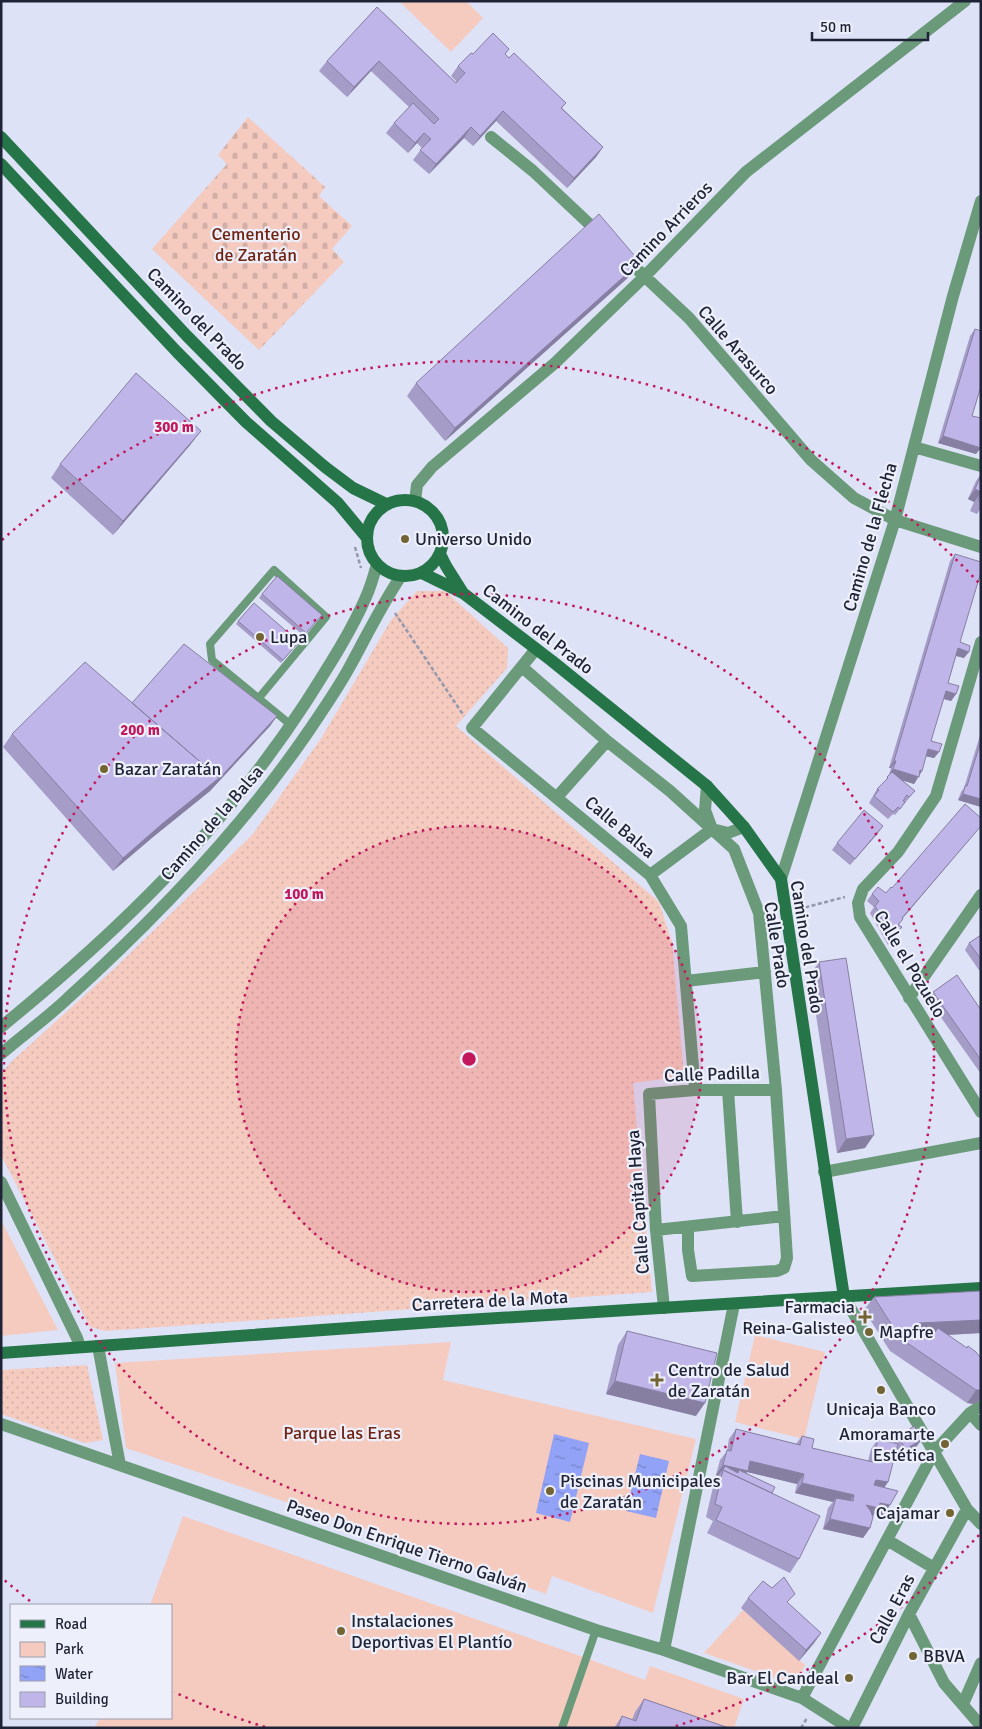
<svg xmlns="http://www.w3.org/2000/svg" width="982" height="1729" viewBox="0 0 982 1729" font-family="Signika,sans-serif">
<style>
.grass{fill:url(#grass-dots)}
.cemetery{fill:url(#cemetery-stones)}
.park{fill:#f5cbc0}
.water{fill:url(#water-ripples)}
.lines{fill:none;stroke-linecap:round;stroke-linejoin:round}
.path{stroke:#9398ac;stroke-width:2.5;stroke-dasharray:4 2.5;stroke-linecap:butt}
.lane{stroke:#6a9a7a;stroke-width:8}
.street{stroke:#6a9a7a;stroke-width:12}
.secondary{stroke:#267548;stroke-width:12}
.wall{fill:#a59cc8}
.shaded-wall{fill:#867fa2}
.building{fill:#c0b5e8;stroke:#867fa2}
.ring{fill:none;stroke:#c2185b;stroke-width:2.5;stroke-dasharray:2.5 5}
.poi-dot{fill:#736533;stroke:#edf0fa;stroke-width:2}
.labels{text-anchor:middle;stroke-width:4.5;stroke-linejoin:round;paint-order:stroke}
.street-label{font-size:18px;fill:#1f2336;stroke:#edf0fa}
.park-label{font-size:18px;fill:#702312;stroke:#edf0fa}
.poi-label{font-size:18px;fill:#1f2336;stroke:#edf0fa;text-anchor:start}
.centre{fill:#c2185b;stroke:#edf0fa;stroke-width:2.5}
.ring-label{font-size:15px;text-anchor:middle;font-weight:bold;fill:#c2185b;stroke:#edf0fa;stroke-width:4.5;stroke-linejoin:round;paint-order:stroke}
</style>
<defs>
<pattern id="grass-dots" width="8" height="8" patternUnits="userSpaceOnUse" patternTransform="scale(1.25)"><rect width="8" height="8" fill="#f5cbc0"/><path d="M2 2h.1M6 6h.1" fill="none" stroke="#d2aea6" stroke-width="1.8" stroke-linecap="round"/></pattern>
<pattern id="cemetery-stones" width="16" height="16" patternUnits="userSpaceOnUse" patternTransform="scale(1.25)"><rect width="16" height="16" fill="#f5cbc0"/><path d="M2 7V4a2 2 0 0 1 4 0v3zM10 15v-3a2 2 0 0 1 4 0v3z" fill="#d2aea6"/></pattern>
<pattern id="water-ripples" width="26" height="14" patternUnits="userSpaceOnUse" patternTransform="scale(1.25)"><rect width="26" height="14" fill="#91a2f7"/><path d="M2 4q2-2 4 0t4 0M15 11q2-2 4 0t4 0" fill="none" stroke="#7684c9"/></pattern>
</defs>
<rect width="100%" height="100%" fill="#dde2f7"/>
<path class="grass" d="M417,591H445L508,648L507,668L456,726L659,902L672,942L684,1076L633,1083L652,1292L105,1331L90,1327L1,1155V1074L10,1063L118,965L253,834L322,737L391,620Z
M87,1365L103,1440L85,1443L1,1414V1370Z"/>
<path class="cemetery" d="M248,117L325,187L319,196L352,226L332,249L344,262L259,350L152,249L227,164L218,155Z"/>
<path class="park" d="M399,1H466L483,18L451,52Z
M1,1220L58,1330L1,1336Z
M755,1335L825,1352L804,1439L735,1422Z
M451,1342L443,1380L696,1439L653,1613L552,1576L546,1594L405,1542L126,1448L115,1363Z
M183,1516L586,1658L645,1680L650,1666L744,1699L734,1728H94L100,1718H171V1605H150Z
M743,1610L805,1665L795,1685L704,1653Z"/>
<path class="water" d="M554,1434L589,1443L570,1522L536,1513Z
M640,1454L669,1461L656,1518L626,1511Z"/>
<g class="lines">
<path class="path" d="M355,547L361,568
M395,613L464,716
M799,909L845,897
M801,1728L807,1718"/>
<path class="lane" d="M258,699L326,617L274,570L210,644L212,660L291,725
M562,1728L596,1630"/>
<path class="street" d="M491,137L533,171L601,235
M624,257L689,318L811,460L854,498L895,520L981,547
M914,447L981,466
M415,501L417,485L432,467L555,363L644,277L746,172L965,1
M981,642L936,796L898,852L863,889L858,903L860,917L981,1112
M536,649L472,728L650,875L681,926L695,1090
M522,667L607,741L670,791L734,849L759,913L776,1090L787,1258L784,1268L777,1271L692,1276L688,1250V1227
M707,786L705,810L712,829L728,833L744,827
M557,797L607,741
M650,875L712,829
M781,879L895,520L953,296L981,201
M686,981L765,972
M909,998L981,895
M1,1027C119,931 223,830 306,702C327,669 351,632 366,597C371,586 374,575 377,564
M1,1054C23,1035 47,1018 68,998C156,918 241,830 308,732C322,711 337,690 349,668C366,637 381,606 401,576
M728,1090L737,1222
M824,1172L981,1143
M1,1182L77,1338L80,1347
M656,1230L784,1216
M844,1297L967,1509L981,1524
M664,1308L656,1230L649,1094L695,1090H776
M98,1346L120,1465
M970,1413L981,1425
M1,1424L596,1630L664,1650L802,1698L849,1728
M887,1540L934,1568
M909,1614L944,1683L981,1726
M664,1650L734,1304
M802,1698L934,1452L970,1413L981,1406
M963,1704L981,1663
M852,1728L909,1614L967,1509"/>
<path class="secondary" d="M1,137L187,336L271,421L325,467L353,488L386,504
M1,164L177,352L246,422L338,503L367,538
M367 538a38 38 0 1 1 76 0a38 38 0 1 1-76 0Z
M440,554L446,566L463,593
M422,573L463,593L552,661L707,786L744,827L781,879L844,1297
M1,1353L434,1322L981,1288"/>
</g>
<path class="wall" d="M377,7L456,83L457,82L451,76L458,66L473,54H505L566,103L562,108L603,147L596,157L567,188L496,121L473,146L464,138L429,174L413,160L422,148L417,143L408,153L386,133L394,123L409,107L371,71L347,97L319,71L327,61Z
M631,275L445,441L407,396L416,383Z
M975,329L972,416L976,454L938,443L970,336Z
M191,444L113,535L51,478L60,464Z
M981,474V508L977,514L970,511L974,502L968,499L976,481Z
M955,554L960,642L964,658L956,656L948,683L956,694L951,701L943,699L931,741L939,752L934,758L926,756L922,771L914,784L902,780L915,791L895,815L893,814L888,819L869,803L877,789L883,784L889,775L891,768H889L950,561Z
M262,594L322,615L304,636L259,598Z
M238,621L296,645L281,663L236,624Z
M132,703L277,716L270,726L210,791L153,837L113,871L3,747L12,734Z
M981,732V807L958,800L961,792L964,788Z
M981,826L902,918L899,925L902,927L888,945L870,913L874,907L867,901L872,894L886,893Z
M878,833L850,865L832,850L837,843Z
M981,935V973L965,950L969,943Z
M819,962L865,1148L837,1153L810,975Z
M933,992L981,1010V1074L928,999Z
M981,1291V1333L947,1335L980,1357L981,1356V1399L974,1404L967,1403L890,1351L864,1310L874,1297Z
M627,1331L696,1416L606,1394L618,1345Z
M736,1429L796,1444L802,1436L812,1448L868,1461L871,1449L878,1439L894,1443L898,1437L917,1446L901,1456L896,1449L888,1482L884,1488L883,1516L875,1513L872,1517L870,1528L863,1538L823,1529L828,1508L833,1502L795,1493L797,1484L747,1472L746,1473L772,1493L799,1559L790,1573L707,1533L713,1521L706,1517L714,1483L718,1476L716,1475L720,1460L727,1451L729,1439Z
M748,1598L788,1603L821,1633L814,1643L799,1661L741,1608Z
M644,1699L729,1728H614L622,1716L632,1720L635,1712Z"/>
<path class="shaded-wall" d="M379,61L371,71L347,97L354,87Z
M503,111L496,121L473,146L480,136Z
M471,127L464,138L429,174L436,164Z
M424,133L417,143L408,153L415,143Z
M603,147L596,157L567,188L574,178Z
M640,262L631,275L445,441L455,428Z
M201,431L191,444L113,535L123,521Z
M943,436L981,448L976,454L938,443Z
M975,489L981,492V493L974,502L968,499Z
M958,648L969,652L964,658L953,655Z
M946,691L956,694L951,701L941,698Z
M277,716L270,726L210,791L153,837L113,871L123,858L162,824Z
M928,749L939,752L934,758L924,756Z
M894,761H896L891,768H889Z
M893,769L920,770L922,771L914,784L888,776Z
M963,794L981,799V807L958,800Z
M883,826L878,833L850,865L855,859Z
M981,826L897,925L902,918Z
M874,1135L865,1148L837,1153L846,1139Z
M981,1320V1333L910,1337L919,1323Z
M615,1381L705,1403L696,1416L606,1394Z
M976,1390H981V1399L974,1404L967,1403Z
M922,1439L917,1446L901,1456L906,1449Z
M750,1461L804,1474L797,1484L747,1472L741,1481L738,1473L739,1470L733,1479L725,1466L718,1476L716,1475L723,1465Z
M876,1480L888,1482L881,1492L869,1490Z
M802,1483L854,1495L847,1505L836,1498L833,1502L795,1493Z
M880,1503L890,1505L883,1516L875,1513L872,1518L866,1505Z
M830,1519L870,1528L863,1538L823,1529Z
M821,1633L814,1643L799,1661L806,1650Z"/>
<path class="building" d="M377,7L456,83L465,73L458,66L471,53L473,54L493,33L509,49L505,54L509,58L514,53L566,103L561,108L603,147L574,178L503,111L480,136L471,127L436,164L420,150L431,139L424,133L415,143L394,123L413,103L434,124L439,119L379,61L354,87L327,61Z
M599,214L640,262L455,428L416,383Z
M975,329L981,331V386L972,416L981,418V448L943,436Z
M136,373L201,431L123,521L60,464Z
M981,475V492L975,489Z
M981,494V502L978,500Z
M955,554L981,562V572L960,642L970,646L969,652L958,648L948,683L959,686L956,694L946,691L931,741L942,744L939,752L928,749L922,771L920,770L919,777L893,769L896,761H894Z
M277,576L322,615L306,633L262,594Z
M254,603L299,642L283,660L238,621Z
M184,644L277,716L217,781L219,778L132,703Z
M85,662L219,778L162,824L123,858L12,734Z
M981,741V799L963,794L965,786H967Z
M892,772L915,791L909,797L907,795L903,801L905,802L900,809L898,807L893,812L874,796L879,790L877,789L888,778L887,777Z
M965,804L981,818V826L902,918L903,919L898,925L902,927L893,938L875,906L879,901L872,894L878,887L886,893L891,887L892,888Z
M864,810L883,826L855,859L837,843Z
M981,935V959L969,943Z
M846,958L874,1135L846,1139L819,962Z
M957,975L981,1010V1060L933,992Z
M981,1291V1320L919,1323V1329L931,1337L938,1328L967,1348L968,1346L976,1352L980,1357L981,1356V1390H976L900,1338L874,1297Z
M627,1331L717,1353L705,1403L615,1381Z
M914,1426L922,1439L906,1449L898,1437Z
M736,1429L800,1445L802,1436L814,1439L812,1448L873,1462L878,1439L898,1444L888,1482L876,1480L874,1485L898,1491L890,1505L880,1503L879,1508L866,1505L870,1510L873,1517L870,1528L830,1519L836,1498L853,1501L854,1495L802,1483L804,1474L750,1461L748,1471L723,1465L727,1450L731,1451Z
M725,1466L738,1473L739,1470L775,1487L772,1493L723,1470Z
M723,1470L820,1516L799,1559L716,1520L722,1507L715,1504Z
M784,1577L795,1594L787,1602L821,1633L806,1650L748,1598L763,1581L772,1588Z
M644,1699L729,1728H618L622,1716L636,1721Z"/>
<circle cx="469" cy="1059" r="233" fill="#c2185b" fill-opacity=".12"/>
<g class="ring">
<circle cx="469" cy="1059" r="233"/>
<circle cx="469" cy="1059" r="465"/>
<path d="M979 1535A698 698 0 0 1 673 1727M265 1727A698 698 0 0 1 174 1692M30 1601A698 698 0 0 1 2 1578M2 540A698 698 0 0 1 979 583"/>
</g>
<g class="poi-dot">
<circle cx="405" cy="539" r="5"/>
<circle cx="260" cy="637" r="5"/>
<circle cx="104" cy="769" r="5"/>
<path d="M862.5 1309.5h5v5h5v5h-5v5h-5v-5h-5v-5h5z"/>
<circle cx="869" cy="1332" r="5"/>
<path d="M654.5 1372.5h5v5h5v5h-5v5h-5v-5h-5v-5h5z"/>
<circle cx="881" cy="1390" r="5"/>
<circle cx="945" cy="1444" r="5"/>
<circle cx="550" cy="1491" r="5"/>
<circle cx="950" cy="1513" r="5"/>
<circle cx="341" cy="1631" r="5"/>
<circle cx="913" cy="1656" r="5"/>
<circle cx="849" cy="1678" r="5"/>
</g>
<g class="labels">
<g class="street-label">
<text transform="translate(666 229) rotate(-46)" y="6">Camino Arrieros</text>
<text transform="translate(197 319) rotate(46)" y="6">Camino del Prado</text>
<text transform="translate(738 350) rotate(49)" y="6">Calle Arasurco</text>
<text transform="translate(870 537) rotate(-74)" y="6">Camino de la Flecha</text>
<text transform="translate(538 629) rotate(38)" y="6">Camino del Prado</text>
<text transform="translate(212 823) rotate(-49)" y="6">Camino de la Balsa</text>
<text transform="translate(620 827) rotate(40)" y="6">Calle Balsa</text>
<text transform="translate(777 945) rotate(81)" y="6">Calle Prado</text>
<text transform="translate(807 947) rotate(81)" y="6">Camino del Prado</text>
<text transform="translate(910 964) rotate(59)" y="6">Calle el Pozuelo</text>
<text transform="translate(712 1074) rotate(-2)" y="6">Calle Padilla</text>
<text transform="translate(638 1202) rotate(-94)" y="6">Calle Capitán Haya</text>
<text transform="translate(490 1301) rotate(-3)" y="6">Carretera de la Mota</text>
<text transform="translate(407 1546) rotate(19)" y="6">Paseo Don Enrique Tierno Galván</text>
<text transform="translate(892 1609) rotate(-62)" y="6">Calle Eras</text>
</g>
<g class="park-label">
<text x="256" y="240">Cementerio<tspan x="256" dy="21">de Zaratán</tspan></text>
<text x="342" y="1439">Parque las Eras</text>
</g>
<g class="poi-label">
<text x="415" y="545">Universo Unido</text>
<text x="270" y="643">Lupa</text>
<text x="114" y="775">Bazar Zaratán</text>
<text x="855" y="1313" text-anchor="end">Farmacia<tspan x="855" dy="21">Reina-Galisteo</tspan></text>
<text x="879" y="1338">Mapfre</text>
<text x="668" y="1376">Centro de Salud<tspan x="668" dy="21">de Zaratán</tspan></text>
<text x="881" y="1415" text-anchor="middle">Unicaja Banco</text>
<text x="935" y="1440" text-anchor="end">Amoramarte<tspan x="935" dy="21">Estética</tspan></text>
<text x="560" y="1487">Piscinas Municipales<tspan x="560" dy="21">de Zaratán</tspan></text>
<text x="940" y="1519" text-anchor="end">Cajamar</text>
<text x="351" y="1627">Instalaciones<tspan x="351" dy="21">Deportivas El Plantío</tspan></text>
<text x="923" y="1662">BBVA</text>
<text x="839" y="1684" text-anchor="end">Bar El Candeal</text>
</g>
</g>
<circle cx="469" cy="1059" r="8" class="centre"/>
<g class="ring-label">
<text x="174" y="432">300 m</text>
<text x="140" y="735">200 m</text>
<text x="304" y="899">100 m</text>
</g>
<rect width="982" height="1729" fill="none" stroke="#1f2336" stroke-width="5"/>
<rect x="10" y="1604" width="162" height="115" fill="#edf0fa" stroke="#9b9eac"/>
<rect x="20" y="1620" width="25" height="8" fill="#267548" stroke="#9b9eac"/>
<text x="55" y="1629" font-size="15" fill="#1f2336">Road</text>
<rect x="20" y="1642" width="25" height="15" fill="#f5cbc0" stroke="#9b9eac"/>
<text x="55" y="1654" font-size="15" fill="#1f2336">Park</text>
<rect x="20" y="1666" width="25" height="15" fill="url(#water-ripples)" stroke="#9b9eac"/>
<text x="55" y="1679" font-size="15" fill="#1f2336">Water</text>
<rect x="20" y="1692" width="25" height="15" fill="#c0b5e8" stroke="#9b9eac"/>
<text x="55" y="1704" font-size="15" fill="#1f2336">Building</text>
<path d="M812 32v8h116v-8" fill="none" stroke="#1f2336" stroke-width="2.5"/>
<text x="820" y="32" font-size="15" fill="#1f2336" stroke="#edf0fa" stroke-width="4" paint-order="stroke">50 m</text>
</svg>
